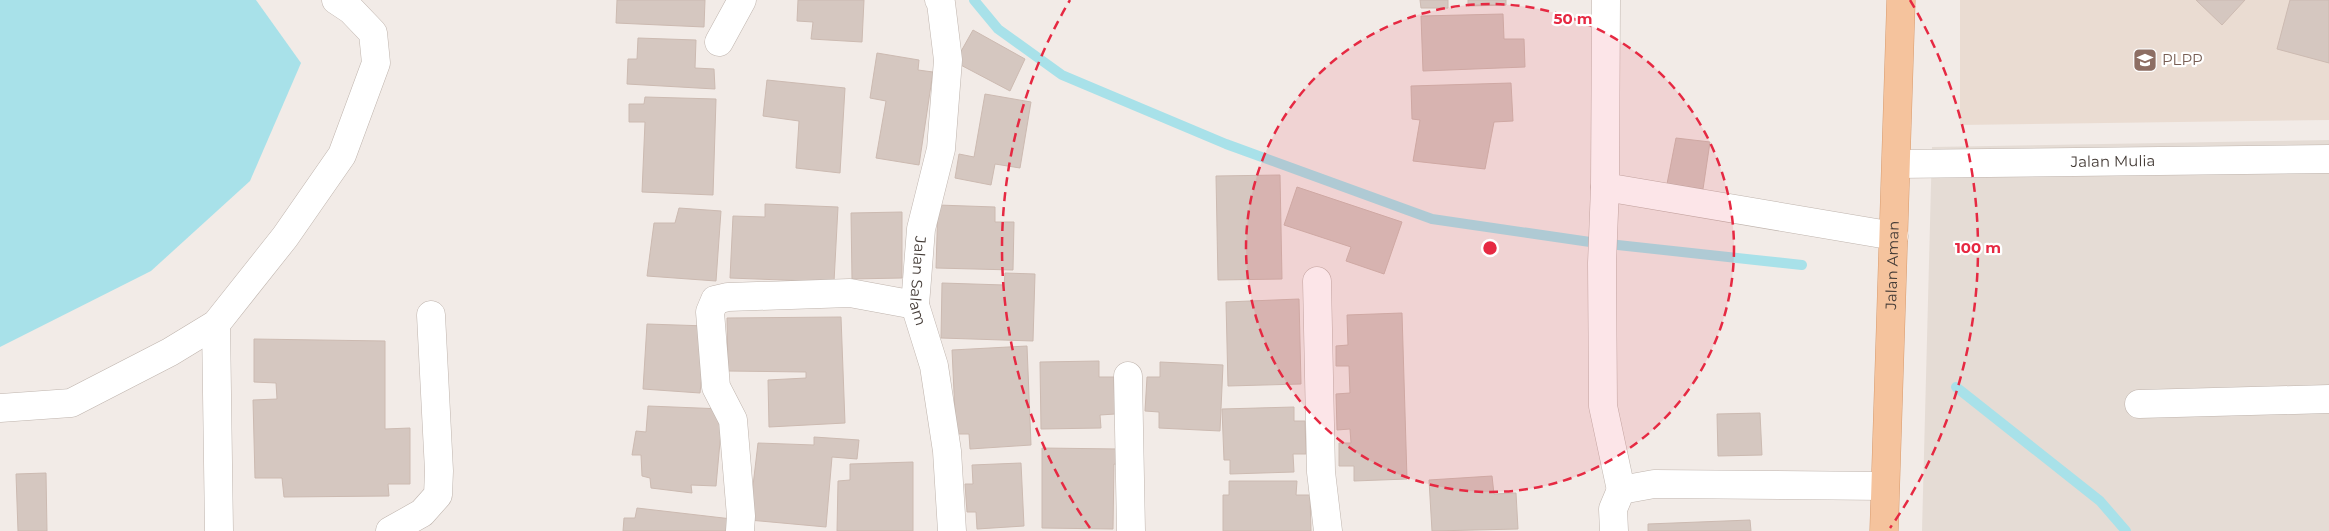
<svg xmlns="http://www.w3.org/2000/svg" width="2329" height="531" viewBox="0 0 2329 531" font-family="Montserrat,sans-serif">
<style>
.residential{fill:#e5dcd5}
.education{fill:#eadcd2}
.water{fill:#a8e1e9}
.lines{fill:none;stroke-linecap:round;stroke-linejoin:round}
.stream{stroke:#a8e1e9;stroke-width:10}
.building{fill:#d5c7c0;stroke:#ccbab1}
.minor-casing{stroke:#bfb4ad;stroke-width:29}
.major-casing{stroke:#d89b6e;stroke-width:29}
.minor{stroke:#fff;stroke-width:28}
.major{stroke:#f5c39d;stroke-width:28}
.ring{fill:none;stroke:#e62942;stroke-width:2.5;stroke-dasharray:9 6}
.labels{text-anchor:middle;stroke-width:4.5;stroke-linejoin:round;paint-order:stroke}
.education-label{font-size:15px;fill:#785e54;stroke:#fff;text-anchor:start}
.street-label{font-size:15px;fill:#443b36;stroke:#fff}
.centre{fill:#e62942;stroke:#fff;stroke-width:2.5}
.ring-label{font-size:15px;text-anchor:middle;font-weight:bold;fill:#e62942;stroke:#fff;stroke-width:4.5;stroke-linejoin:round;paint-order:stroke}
</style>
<rect width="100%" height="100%" fill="#f2ebe7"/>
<path class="residential" d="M2329,140V531H1922L1932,147Z"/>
<path class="education" d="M1960,0H2329V120L1960,125Z"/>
<path class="water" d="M0,0H256L301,63L250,181L151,271L0,347Z"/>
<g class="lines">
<path class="stream" d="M974,0L998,29L1062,75L1226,144L1432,219L1590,242L1802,265
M1956,387L2100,501L2126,531"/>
</g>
<path class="building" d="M617,0H705L704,27L616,23Z
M798,0H864L862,42L811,39L813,22L797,21Z
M1420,0H1448V8H1421Z
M1468,0H1506V5L1468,6Z
M2196,0H2245L2222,25Z
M2290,0H2329V63L2277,49Z
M1503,14L1504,39H1524L1525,67L1423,71L1421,16Z
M973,30L1025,59L1010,91L955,62Z
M638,38L696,40L695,68L714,69L715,89L627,84L628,59H637Z
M877,53L919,60L918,70L933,72L919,165L876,158L886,101L870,98Z
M767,80L845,88L840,173L796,168L799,121L763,116Z
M1511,83L1513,121L1494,122L1485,169L1413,161L1420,120L1412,119L1411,86Z
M985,94L1031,102L1020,168L995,164L991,185L955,178L959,154L974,157Z
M645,97L716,99L713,195L642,192L645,122H629V104H644Z
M1676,138L1710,142L1703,189L1667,184Z
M1280,175L1282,279L1218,280L1216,176Z
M1297,187L1402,222L1384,274L1346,261L1351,247L1284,225Z
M765,204L838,207L834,282L730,278L733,216L765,217Z
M938,205L995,207V222H1014L1013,270L936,268Z
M679,208L721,211L716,281L647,276L654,223H675Z
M902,212V278L852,279L851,213Z
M1005,273L1035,274L1033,341L941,338L942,283L1004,285Z
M1299,299L1301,384L1228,386L1226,302Z
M1402,313L1407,479L1354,481V466H1339V443H1351L1350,429L1337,430L1336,394L1350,393L1349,366H1336V346L1348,345L1347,315Z
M841,317L845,423L769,427L768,380L806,378V372L728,371L727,318Z
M647,324L707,326L700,393L643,389Z
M254,339L385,341V429L410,428V484H388L389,496L284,497L282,478H255L253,400L277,399L276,383L254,382Z
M1027,346L1031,445L970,449L969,434H956L952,350Z
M1099,361V377H1114L1115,414L1100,415L1101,428L1041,429L1040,362Z
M1160,362L1223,365L1220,431L1159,428V412L1145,411L1147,377H1160Z
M648,406L723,409L716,486L691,485L692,493L651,488L650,478L642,476L641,455H632L636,431L646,432Z
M1294,407V421H1305L1306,454H1293L1294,472L1230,474V460H1224L1222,409Z
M1760,413L1762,455L1718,456L1717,414Z
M814,437L859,440L857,459L832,457L826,527L749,520L758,443L814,445Z
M1042,448L1119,449V465L1114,464L1113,529L1042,528Z
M913,462V531H837L838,481L850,480V464Z
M1021,463L1024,526L977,529L976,512H967L965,484H973L972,465Z
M46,473L47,531H18L16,474Z
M1492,476L1494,494L1516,493L1518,529L1432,531L1429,480Z
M1229,481H1297L1296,495H1310L1311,531H1223V495H1229Z
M637,508L732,519V531H623L624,518H635Z
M1750,520L1751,531H1648V524Z"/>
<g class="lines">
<g class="minor-casing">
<g id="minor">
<path id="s1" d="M939,0L941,3L948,60L941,149L921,229L915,305L934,366L947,451L952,531"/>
<path d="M1606,0L1605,187L1894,236"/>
<path d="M719,42L742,0"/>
<path id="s2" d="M1897,164L2329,159"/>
<path d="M1605,187L1602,263L1603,406L1621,490"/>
<path d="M1317,281L1321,472L1328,531"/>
<path d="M216,324L219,531"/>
<path d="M1128,376L1131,531"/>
<path d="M2139,404L2329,399"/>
<path d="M0,408L71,403L170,352L216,324L285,237L342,155L376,63L373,33L351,10L336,0"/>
<path d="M390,531L422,513L438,495L439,471L431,315"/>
<path d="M740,531L741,516L733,420L716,387L710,312L715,300L728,297L850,293L915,305"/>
<path d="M1614,531L1613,509L1621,490L1654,484L1885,486"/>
</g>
</g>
<g class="major-casing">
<g id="major">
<path id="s3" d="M1884,531L1901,0"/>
</g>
</g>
<use href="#minor" class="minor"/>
<use href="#major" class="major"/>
</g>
<circle cx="1490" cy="248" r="244" fill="#e62942" fill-opacity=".12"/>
<g class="ring">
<circle cx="1490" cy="248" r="244"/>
<path d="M1090 528A488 488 0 0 1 1070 0M1910 0A488 488 0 0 1 1890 528"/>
</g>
<defs>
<g id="school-square" transform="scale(1.25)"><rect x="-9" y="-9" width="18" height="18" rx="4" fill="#8d6e63" stroke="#fff"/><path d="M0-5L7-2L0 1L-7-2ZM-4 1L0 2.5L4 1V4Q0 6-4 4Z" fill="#fff"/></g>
</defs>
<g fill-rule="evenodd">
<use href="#school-square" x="2145" y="60"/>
</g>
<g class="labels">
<g class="education-label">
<text x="2162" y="65">PLPP</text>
</g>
<g class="street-label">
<text dy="5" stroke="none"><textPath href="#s2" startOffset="216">Jalan Mulia</textPath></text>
<text dy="5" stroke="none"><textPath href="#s3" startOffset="266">Jalan Aman</textPath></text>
<text dy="5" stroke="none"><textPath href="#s1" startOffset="285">Jalan Salam</textPath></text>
</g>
</g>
<circle cx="1490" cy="248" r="8" class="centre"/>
<g class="ring-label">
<text x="1573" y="24">50 m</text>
<text x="1978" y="253">100 m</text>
</g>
</svg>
